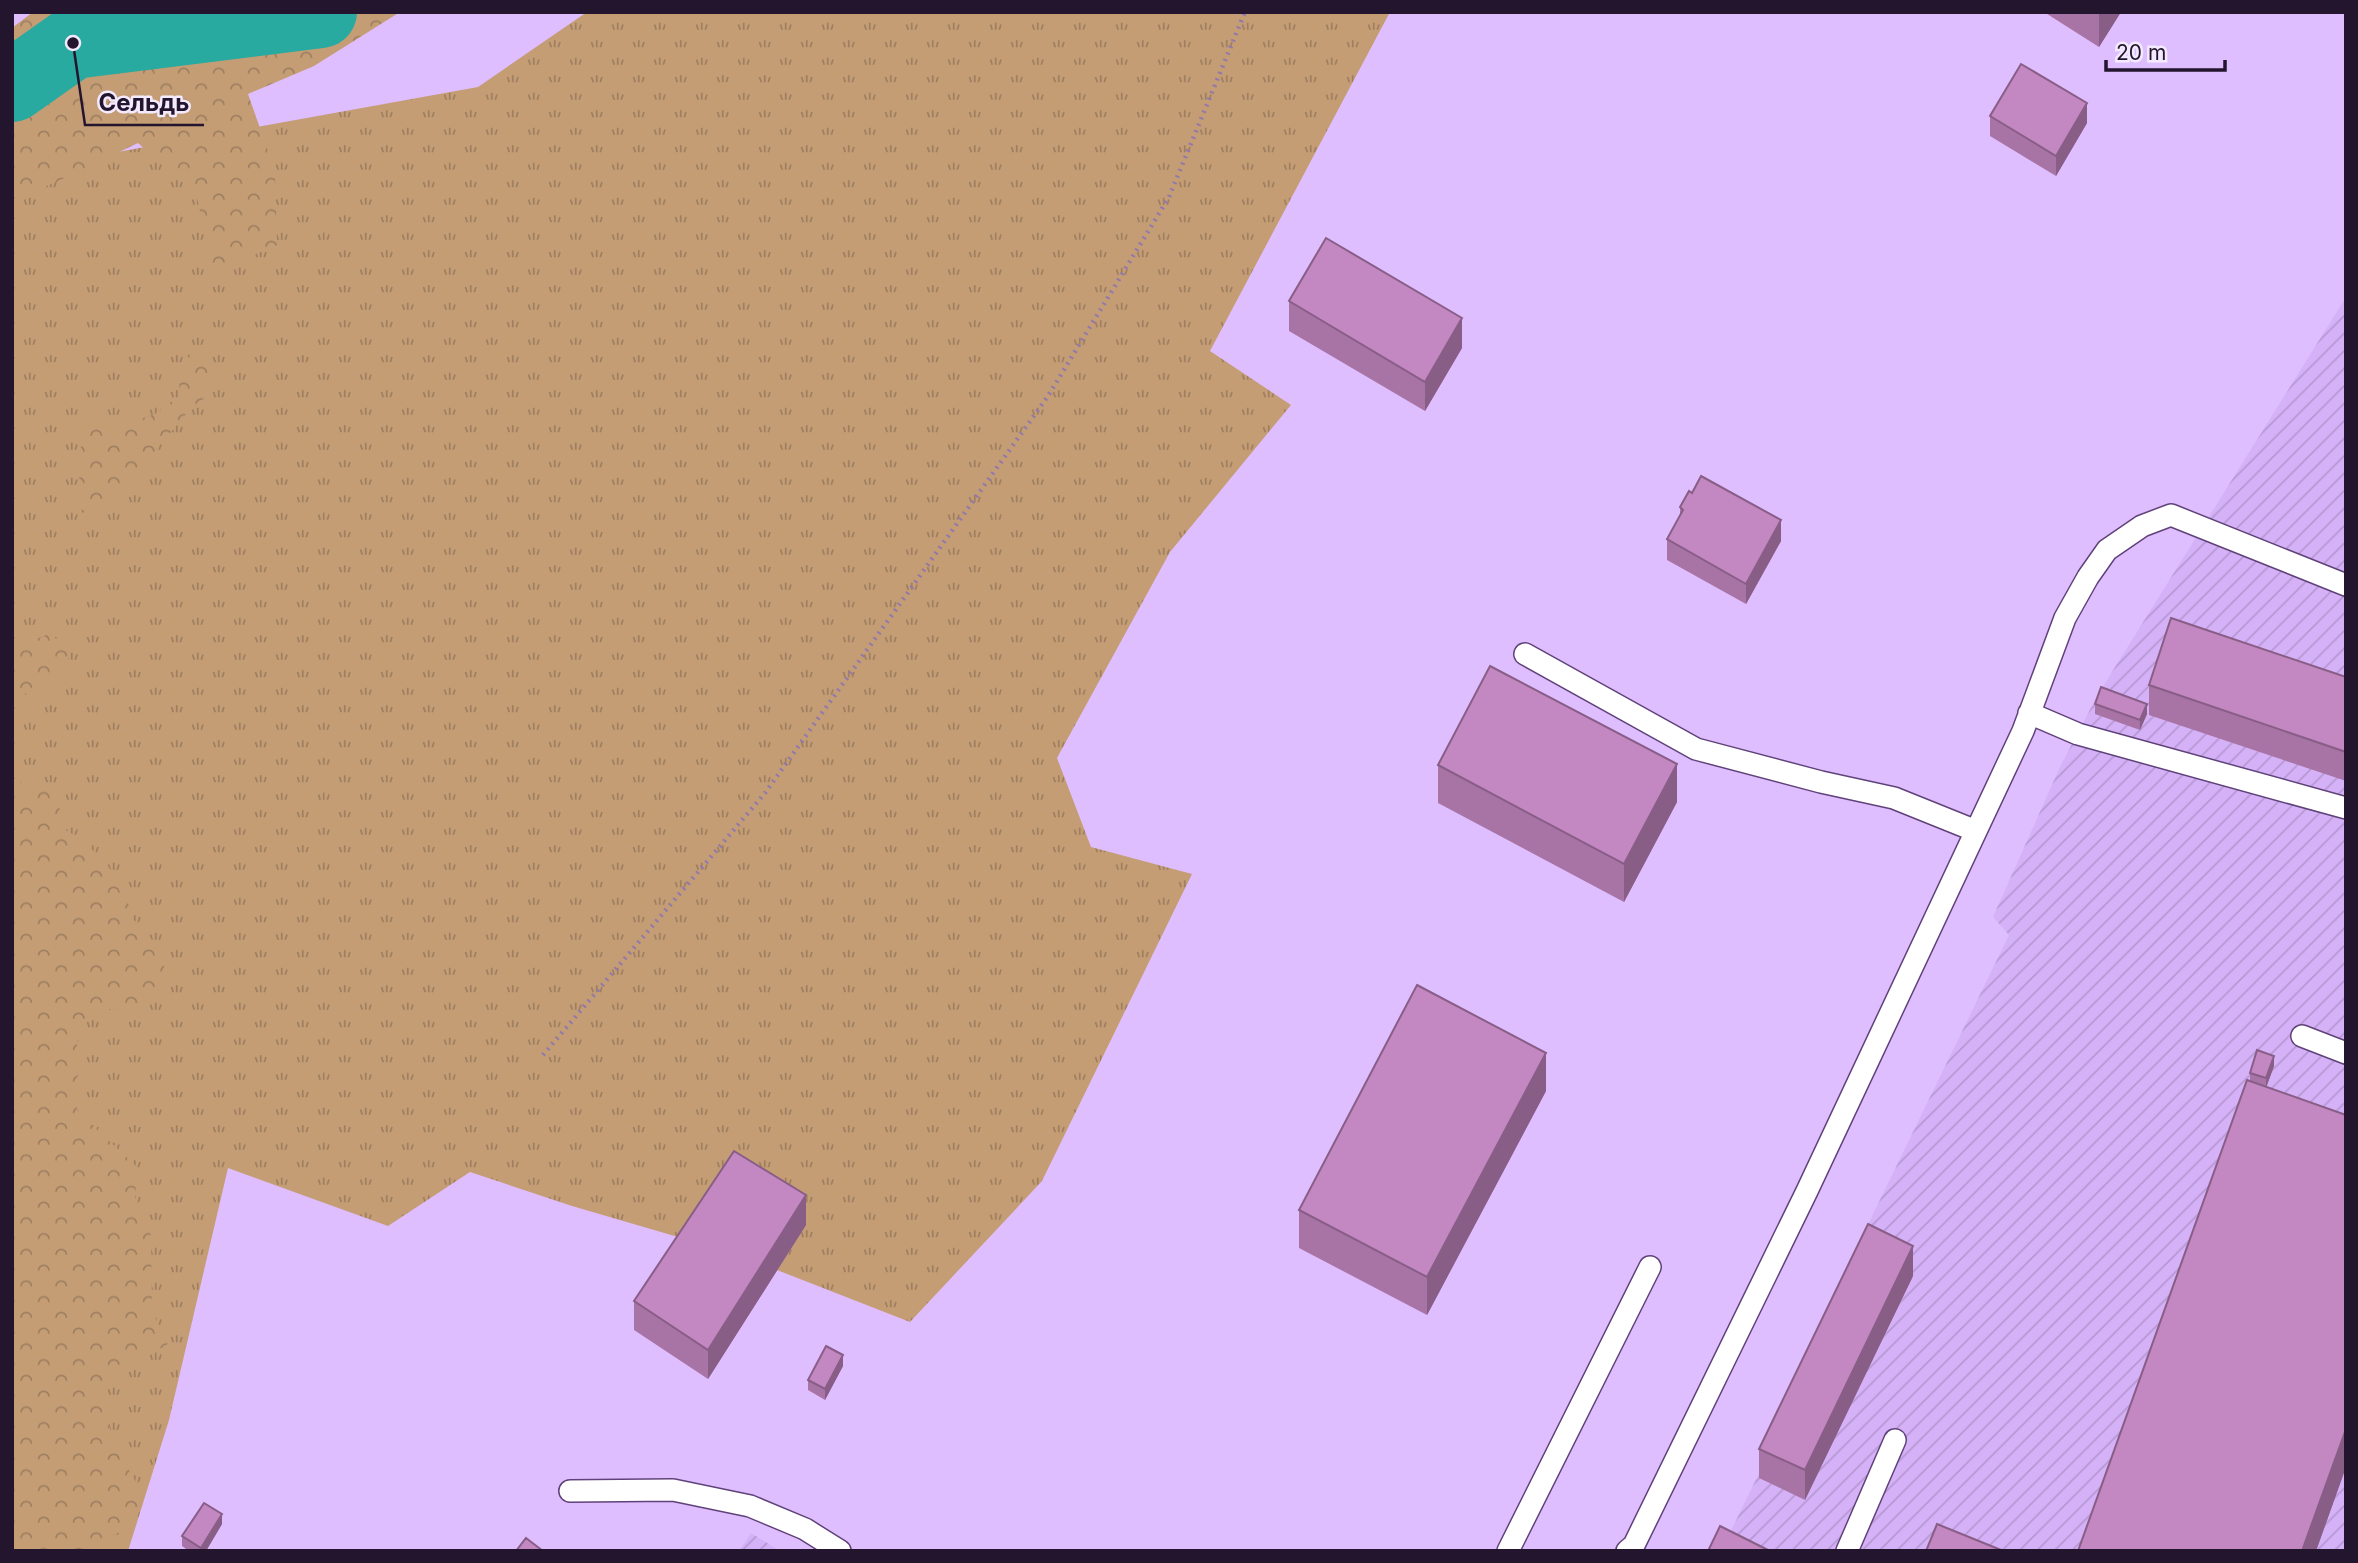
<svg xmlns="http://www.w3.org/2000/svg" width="2358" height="1563" viewBox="0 0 2358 1563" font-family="Inter,sans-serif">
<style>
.industrial{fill:url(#industrial-furrows)}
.grass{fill:url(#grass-tufts)}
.forest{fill:url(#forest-crowns)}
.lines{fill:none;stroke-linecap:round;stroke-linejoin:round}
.river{stroke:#29aaa1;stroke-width:72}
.lane-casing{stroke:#60427a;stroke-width:24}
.path{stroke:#9279aa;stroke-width:4.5;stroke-dasharray:2 5;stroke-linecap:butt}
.lane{stroke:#fff;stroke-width:21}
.wall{fill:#a874a6}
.shaded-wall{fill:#885e87}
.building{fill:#c387c1;stroke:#885e87;stroke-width:2}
.leader{fill:none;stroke:#22152d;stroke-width:2.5}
.callout-dot{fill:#22152d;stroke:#f4eafe;stroke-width:2.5}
.callout-label{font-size:24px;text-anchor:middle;font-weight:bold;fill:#22152d;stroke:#f4eafe;stroke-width:5;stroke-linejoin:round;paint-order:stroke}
</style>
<defs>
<pattern id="industrial-furrows" width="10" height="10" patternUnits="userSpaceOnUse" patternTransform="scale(1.75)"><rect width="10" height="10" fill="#d5b1f7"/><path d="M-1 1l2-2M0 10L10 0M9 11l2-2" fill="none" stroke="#b797d4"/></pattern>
<pattern id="grass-tufts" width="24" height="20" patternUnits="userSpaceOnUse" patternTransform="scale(1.75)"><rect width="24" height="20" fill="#c49d75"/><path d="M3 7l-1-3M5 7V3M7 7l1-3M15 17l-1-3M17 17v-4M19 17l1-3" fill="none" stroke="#9f7f60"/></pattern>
<pattern id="forest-crowns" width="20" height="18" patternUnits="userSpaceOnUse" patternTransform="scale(1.75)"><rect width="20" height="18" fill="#c49d75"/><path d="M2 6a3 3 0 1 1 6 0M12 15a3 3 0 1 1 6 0" fill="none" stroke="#9f7f60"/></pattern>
</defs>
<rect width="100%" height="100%" fill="#dfbeff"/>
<path class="industrial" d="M2346,297V1551H1721L1866,1254L1856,1249L2009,935L1993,917L2060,767L2097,696Z
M751,1533L780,1551H739Z"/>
<path class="grass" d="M587,12H1390L1210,351L1291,405L1170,552L1057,758L1091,847L1192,874L1042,1181L910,1322L736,1254L572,1206L470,1172L388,1226L228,1168L169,1420L128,1551H12V171L478,87Z"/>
<path class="forest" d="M33,12H400L314,66L248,94L275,171L277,245L214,272L196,194L138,143L56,182L12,200V28Z
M189,354H203L204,364L216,374L208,396L193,406L137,472L105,495L95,508L82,513L78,463L85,426L101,421L107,436L119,426L155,414L179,396L180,364Z
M49,634L69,647L68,672L45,694L28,696L12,681V645L23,644Z
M12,781L39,784L60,805L58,826L80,838L106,863L124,890L133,919L153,941L164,965L165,993L146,1008L116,1010L93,1007L77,1039V1111L137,1167L135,1197L151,1235L152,1311L168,1344L138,1362L104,1367L111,1440L142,1492L136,1525L106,1538L103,1551H12Z"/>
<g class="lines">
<path class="river" d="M12,86L73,43L321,12"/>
<g class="lane-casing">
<path id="lane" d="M1525,654L1696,749L1821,782L1894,798L1976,831
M2029,713L2078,734L2346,808
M2302,1036L2346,1053
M570,1491L673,1490L750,1506L805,1529L840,1551
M1508,1551L1650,1267
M1627,1551L1634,1545L1807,1191L2023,731L2065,618L2088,577L2107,550L2142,526L2171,515L2346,585
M1847,1551L1895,1440"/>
</g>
<path class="path" d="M543,1055L765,793L1048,396L1169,197L1245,12"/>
<use href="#lane" class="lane"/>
</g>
<path class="wall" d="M2044,12H2121L2099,47Z
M1990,116L2087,123L2056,176L1990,136Z
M1289,301L1462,348L1425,411L1289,331Z
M1680,507L1781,541L1746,604L1667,560V539L1680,516Z
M2346,677V781L2149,715V685Z
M2095,704L2147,714L2140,730L2095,714Z
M1438,765L1677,802L1624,902L1438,803Z
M2274,1066L2266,1087L2346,1115V1467L2316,1551H2078L2250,1081V1073Z
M1546,1091L1427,1315L1299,1248V1210Z
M806,1225L708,1379L634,1330V1301Z
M1913,1276L1805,1500L1759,1478V1449Z
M843,1366L825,1400L808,1390V1380Z
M222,1524L206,1551H189L182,1546V1536Z"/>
<path class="shaded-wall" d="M2099,12H2121L2099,47Z
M2087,103V123L2056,176V156Z
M1462,318V348L1425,411V382Z
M1781,520V541L1746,604V584Z
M2147,704V714L2140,730V720Z
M1677,764V802L1624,902V864Z
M1546,1053V1091L1427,1315V1277Z
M2274,1056V1066L2266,1088V1078Z
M806,1195V1225L708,1379V1350Z
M1913,1246V1276L1805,1500V1470Z
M843,1355V1366L825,1400V1389Z
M2346,1429V1467L2316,1551H2302Z
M222,1514V1524L206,1551H201V1548Z"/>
<path class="building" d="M2021,64L2087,103L2056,156L1990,116Z
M1326,238L1462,318L1425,382L1289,301Z
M1701,476L1781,520L1746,584L1667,539L1683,510L1680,507L1689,491L1692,493Z
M2171,618L2346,677V752L2149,685Z
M1490,666L1677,764L1624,864L1438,765Z
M2101,687L2147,704L2140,720L2095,704Z
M1417,985L1546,1053L1427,1277L1299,1210Z
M2257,1050L2274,1056L2266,1078L2250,1073Z
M2247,1080L2346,1115V1429L2302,1551H2078Z
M734,1151L806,1195L708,1350L634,1301Z
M1868,1224L1913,1246L1805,1470L1759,1449Z
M826,1346L843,1355L825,1389L808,1380Z
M204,1503L222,1514L201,1548L182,1536Z
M1937,1524L2001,1550V1551H1926Z
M1720,1526L1770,1551H1708Z
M526,1538L543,1551H516Z"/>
<path class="leader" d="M73 43L85 125H204"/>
<circle class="callout-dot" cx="73" cy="43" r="7"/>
<g class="callout-label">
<text x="144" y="111">Сельдь</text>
</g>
<rect width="2358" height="1563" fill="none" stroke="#22152d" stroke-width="28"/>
<path d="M2106 60v10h119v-10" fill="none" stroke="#22152d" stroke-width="3.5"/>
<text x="2116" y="60" font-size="21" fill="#22152d" stroke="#f4eafe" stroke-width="5" paint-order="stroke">20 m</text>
</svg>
